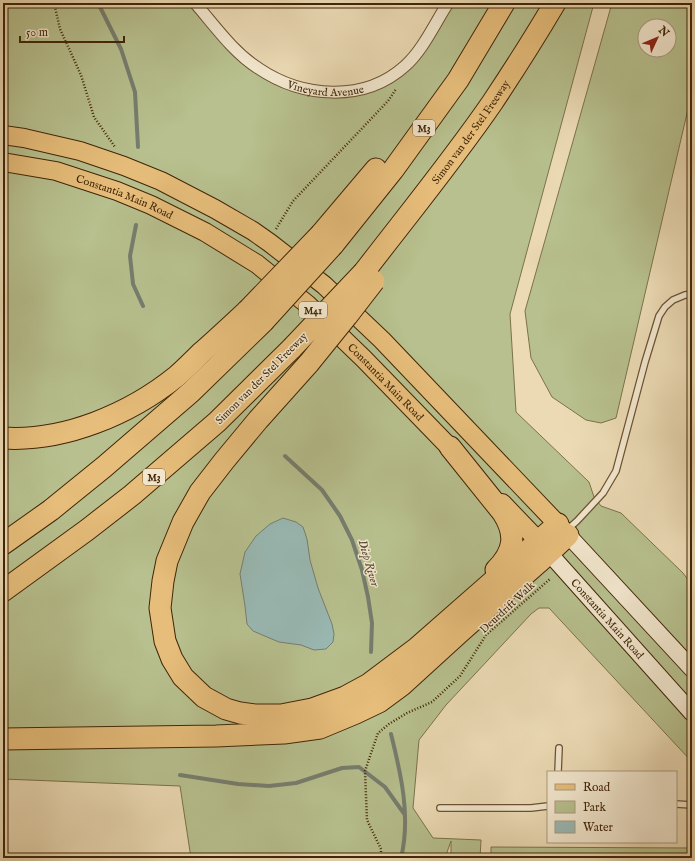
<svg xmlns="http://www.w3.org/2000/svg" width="695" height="861" viewBox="0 0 695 861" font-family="'IM FELL English',serif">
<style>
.green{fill:#b7c08e;stroke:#7c724a;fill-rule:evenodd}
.water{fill:#99b9b4;stroke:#767e6f}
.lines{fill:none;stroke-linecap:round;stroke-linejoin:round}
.stream{stroke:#767e6f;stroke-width:4}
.service-casing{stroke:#6c5232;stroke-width:8}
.minor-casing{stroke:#6c5232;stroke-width:13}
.secondary-casing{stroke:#412507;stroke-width:18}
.primary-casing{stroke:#412507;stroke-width:20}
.motorway-casing{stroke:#412507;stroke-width:23}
.path{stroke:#412507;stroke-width:2.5;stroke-dasharray:1 2;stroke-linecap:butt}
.service{stroke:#f2e7ce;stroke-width:5.5}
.minor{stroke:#f2e7ce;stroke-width:11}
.secondary{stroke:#f2e7ce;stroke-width:16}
.primary{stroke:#e6bd7a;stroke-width:18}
.motorway{stroke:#e6bd7a;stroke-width:21}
.motorway-bridge-casing{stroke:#412507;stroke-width:23;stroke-linecap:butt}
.motorway-bridge{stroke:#e6bd7a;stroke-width:21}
.labels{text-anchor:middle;stroke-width:3;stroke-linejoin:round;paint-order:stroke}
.shield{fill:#f2e7ce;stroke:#765f43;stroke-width:1}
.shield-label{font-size:10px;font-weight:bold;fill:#412507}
.street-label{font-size:11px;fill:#412507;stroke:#f2e7ce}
.water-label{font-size:12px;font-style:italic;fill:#574a32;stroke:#f2e7ce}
</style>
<rect width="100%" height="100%" fill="#ebdab4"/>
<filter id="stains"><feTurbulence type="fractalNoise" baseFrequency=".005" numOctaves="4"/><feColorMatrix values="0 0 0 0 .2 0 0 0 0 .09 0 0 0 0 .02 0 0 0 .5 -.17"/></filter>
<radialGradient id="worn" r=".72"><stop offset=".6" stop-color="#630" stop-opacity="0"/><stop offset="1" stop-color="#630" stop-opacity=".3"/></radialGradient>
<path class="green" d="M3,3H195L225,38L289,84L349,92L405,66L448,3H594L510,314L516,412L589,482L594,497L601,506L621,513L683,573L692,585V762L549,608H539L531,614L446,705L419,740L413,808L433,838L481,840L480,858H451V841L445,858H191L180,786L3,779Z
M612,3H692V92L616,418L601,423L586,420L552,397L531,358L525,311ZM645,26H669V50H645Z
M491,847L692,848V858H491Z"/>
<path class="water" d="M283,518L296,522L303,527L307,539L310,560L318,588L332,624L334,634L333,642L326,649L314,650L301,645L279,642L253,631L247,624L245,606L240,574L245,552L256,536L270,524Z"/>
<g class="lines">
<path class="stream" d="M98,3L121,49L135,92L138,147
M136,225L130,256L133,284L143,306
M285,456L322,490L340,516L352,540L362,570L368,597L372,623L371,652
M391,734C401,774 411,817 401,858
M180,775L238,784L269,786L296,783L342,768L359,767L385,787L405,815"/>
<g class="service-casing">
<path id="service" d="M567,530L577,521L603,493L616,471L645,362L659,316L665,307L673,300L685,295L692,294
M558,772L559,748
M676,804L692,805
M440,808H531L548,806"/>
</g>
<g class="minor-casing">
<g id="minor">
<path id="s1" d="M195,3C215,26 233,52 258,68C302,98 364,103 405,66C423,50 435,23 448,3"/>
</g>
</g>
<g class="secondary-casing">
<g id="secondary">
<path d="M568,535L692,669"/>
<path id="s2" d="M549,553L692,713"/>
</g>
</g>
<g class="primary-casing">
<g id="primary">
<path d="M3,135L24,138L80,151L124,166L161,181L215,209L253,231L270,243L324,285L382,340L567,534"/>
<path id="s3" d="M3,162L56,171L117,191L151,205L205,232L257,264L307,304L364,359L460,458"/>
<path d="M502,503L548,551"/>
</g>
</g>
<g class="motorway-casing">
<g id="motorway">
<path d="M321,234L376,169"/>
<path d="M333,245L393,170L458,80L504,3"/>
<path id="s4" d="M364,272C407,216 452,161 492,103C514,70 535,37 555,3"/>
<path d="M309,363L258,420L224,461L200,492L183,522L167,561L163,581L160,608L165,641L172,659L183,677L204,697L226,709L240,713L255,715H281L312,709L345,697L369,684L417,648L558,524"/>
<path d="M3,438C64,442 130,414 177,376C185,369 193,361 201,353C217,339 233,324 248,310"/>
<path d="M450,447L503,513C517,535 514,552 496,570"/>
<path d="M3,544L51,510L104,467L191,392L263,322"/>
<path d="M3,591L87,530L132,495L217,422L292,348"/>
<path d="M3,739L216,736L284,733L320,728L356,713L379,702L402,685L459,633L538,563L568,535"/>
</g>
</g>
<path class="path" d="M54,3L60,29L81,75L94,117L115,147
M276,229L293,201L388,101L396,89
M381,858V849L367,820L365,771L378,733L389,724L407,713L432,702L460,676L486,635L550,579"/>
<use href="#service" class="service"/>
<use href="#minor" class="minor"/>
<use href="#secondary" class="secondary"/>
<use href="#primary" class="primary"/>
<use href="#motorway" class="motorway"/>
<g class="motorway-bridge-casing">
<path id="motorway-bridge" d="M248,310L321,234
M263,322L333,245
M292,348L364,272
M309,363L347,316L374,281"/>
</g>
<use href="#motorway-bridge" class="motorway-bridge"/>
</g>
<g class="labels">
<g class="shield">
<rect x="413" y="120" width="22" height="16" rx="3"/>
<rect x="299" y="302" width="28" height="16" rx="3"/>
<rect x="143" y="469" width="22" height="16" rx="3"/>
</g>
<g class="shield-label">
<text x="424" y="132">M3</text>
<text x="313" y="314">M41</text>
<text x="154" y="481">M3</text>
</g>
<g class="street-label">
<text dy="4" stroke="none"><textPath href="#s1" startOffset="163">Vineyard Avenue</textPath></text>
<text dy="4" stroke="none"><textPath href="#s4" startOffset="176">Simon van der Stel Freeway</textPath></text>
<text dy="4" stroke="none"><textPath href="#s3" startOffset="127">Constantia Main Road</textPath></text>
<text transform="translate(261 378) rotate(-45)" y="4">Simon van der Stel Freeway</text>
<text dy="4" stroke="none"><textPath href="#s3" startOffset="451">Constantia Main Road</textPath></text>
<text transform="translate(507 607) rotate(-43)" y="4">Deurdrift Walk</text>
<text dy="4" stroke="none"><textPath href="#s2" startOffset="88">Constantia Main Road</textPath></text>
</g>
<g class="water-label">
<text transform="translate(369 563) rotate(74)" y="4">Diep River</text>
</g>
</g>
<rect width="695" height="861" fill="none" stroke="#ebdab4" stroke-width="16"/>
<rect x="4" y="4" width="687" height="853" fill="none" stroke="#412507" stroke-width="2"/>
<rect x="8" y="8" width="679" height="845" fill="none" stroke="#412507"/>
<rect x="547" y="771" width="130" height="72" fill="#f2e7ce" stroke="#ab997e"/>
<rect x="555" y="784" width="20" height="6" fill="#e6bd7a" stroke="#ab997e"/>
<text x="583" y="791" font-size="12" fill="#412507">Road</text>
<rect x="555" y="801" width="20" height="12" fill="#b7c08e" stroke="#ab997e"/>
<text x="583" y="811" font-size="12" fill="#412507">Park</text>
<rect x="555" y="821" width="20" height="12" fill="#99b9b4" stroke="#ab997e"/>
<text x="583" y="831" font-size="12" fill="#412507">Water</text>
<g transform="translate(657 38) rotate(46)"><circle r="19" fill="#f2e7ce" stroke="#ab997e"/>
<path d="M0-3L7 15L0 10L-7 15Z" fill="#8f2418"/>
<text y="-6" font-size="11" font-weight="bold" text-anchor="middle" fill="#412507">N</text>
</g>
<path d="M20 36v6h104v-6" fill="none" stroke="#412507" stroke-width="2"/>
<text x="26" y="36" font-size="12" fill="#412507" stroke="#f2e7ce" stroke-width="3" paint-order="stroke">50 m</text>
<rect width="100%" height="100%" filter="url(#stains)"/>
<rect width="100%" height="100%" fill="url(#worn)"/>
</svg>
